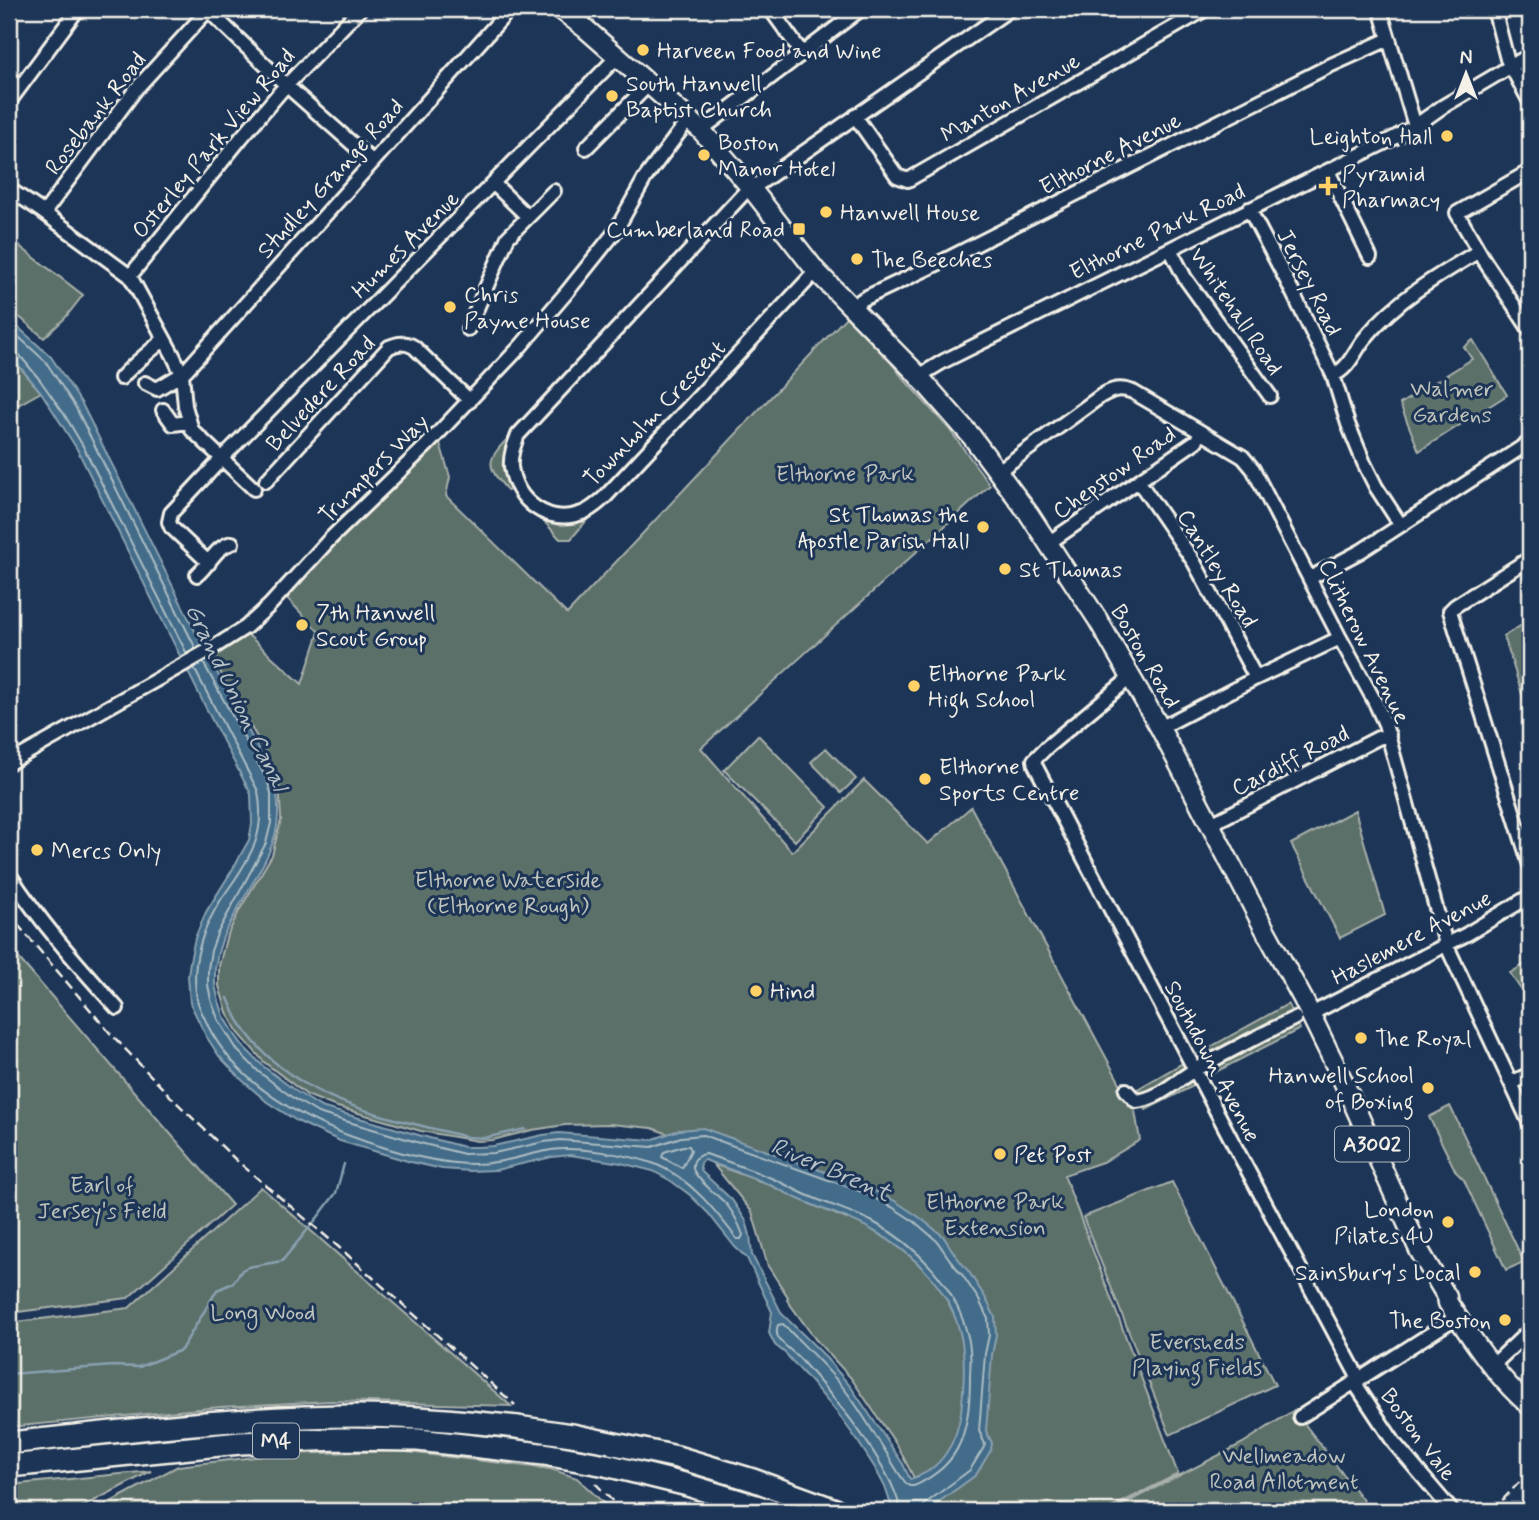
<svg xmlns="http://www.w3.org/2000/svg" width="1539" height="1520" viewBox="0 0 1539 1520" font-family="Mynerve,sans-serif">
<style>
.green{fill:#5c6f6b;stroke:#a8b0aa;stroke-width:2}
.water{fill:#426c8a;stroke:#89a1b0;stroke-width:2;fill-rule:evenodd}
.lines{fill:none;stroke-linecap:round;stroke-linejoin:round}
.shore{stroke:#adbcc2;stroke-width:2}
.stream{stroke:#89a1b0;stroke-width:2.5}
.street-casing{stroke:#f4f1e8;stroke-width:18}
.primary-casing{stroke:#f4f1e8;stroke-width:23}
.highway-casing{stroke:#f4f1e8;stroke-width:26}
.street{stroke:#1d3557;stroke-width:12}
.primary{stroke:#1d3557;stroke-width:18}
.highway{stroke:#1d3557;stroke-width:21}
.rail{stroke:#f4f1e8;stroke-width:2.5;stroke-dasharray:10 5;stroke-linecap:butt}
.highway-bridge-casing{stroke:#f4f1e8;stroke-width:26;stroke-linecap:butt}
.highway-bridge{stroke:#1d3557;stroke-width:21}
.poi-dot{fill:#ffd166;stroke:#1d3557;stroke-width:2.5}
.labels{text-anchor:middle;stroke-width:6;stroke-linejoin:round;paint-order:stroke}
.shield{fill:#1d3557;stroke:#b4b9bc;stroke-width:2}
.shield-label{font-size:21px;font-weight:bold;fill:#f4f1e8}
.poi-label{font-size:23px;fill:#f4f1e8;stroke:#1d3557;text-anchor:start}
.street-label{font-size:23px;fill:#f4f1e8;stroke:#1d3557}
.park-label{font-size:23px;fill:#bfc4bc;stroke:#1d3557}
.water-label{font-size:24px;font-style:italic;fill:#b6c2c7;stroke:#1d3557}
</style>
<rect width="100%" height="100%" fill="#1d3557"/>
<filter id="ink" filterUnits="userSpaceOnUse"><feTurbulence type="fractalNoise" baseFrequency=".0143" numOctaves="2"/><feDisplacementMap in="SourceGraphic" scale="14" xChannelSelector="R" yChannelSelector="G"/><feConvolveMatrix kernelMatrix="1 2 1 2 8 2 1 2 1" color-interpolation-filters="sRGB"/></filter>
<g filter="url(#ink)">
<path class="green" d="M18,245L83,295L65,318L44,338L9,308V256Z
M846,317L874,340L903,378L949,429L990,485L701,748L792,852L864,780L928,844L971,807L1135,1111L1140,1140L1105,1161L1064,1175L1178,1474L1105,1511H927L929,1508L918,1476L914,1478L898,1447L851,1378L816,1340L787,1300L788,1297L768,1266L752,1212L713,1164L768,1184L806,1202L847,1219L859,1204L652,1128L610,1124L565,1125L532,1130L493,1140L477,1141L421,1131L334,1106L307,1095L264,1062L237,1031L227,1012L219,986V966L226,938L239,911L272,855L281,820L279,780L265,751L234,698L213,658L247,634L302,684L319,632L285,596L327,549L440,443L450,477L446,496L567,614Z
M1473,340L1507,395L1419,451L1400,404L1472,359L1464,347Z
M9,354L41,392L9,410Z
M511,435C505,457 502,467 511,489L508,491C484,464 487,460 511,435Z
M592,514L571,539H560L539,516Z
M1530,620V720L1504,636Z
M758,735L828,807L795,841L724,770Z
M826,748L856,779L841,793L811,762Z
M1355,810L1385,915L1340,938L1291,844Z
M9,947L232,1205L128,1298L9,1313Z
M1530,961V1003L1510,973Z
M1288,1004L1300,1029L1208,1076L1198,1054Z
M1183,1063L1195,1085L1146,1110L1136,1090Z
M1450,1106L1524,1262L1506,1270L1464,1180L1456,1172L1429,1117Z
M1172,1182L1275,1385L1170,1435L1083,1217Z
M261,1187L511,1406L330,1401L221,1407L9,1427V1323L129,1308Z
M1294,1410L1371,1511H1110L1243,1443Z
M398,1451L551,1469L577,1478L612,1511H94L178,1466L281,1454Z
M151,1471L75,1511H9V1485Z"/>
<path class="water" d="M9,319L51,357L82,404L200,641L274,778C286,829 271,851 247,893C238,907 231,922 223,937L218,953L215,969V985L218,998L224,1016L236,1036L244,1047L263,1066L297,1092L321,1107L422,1136L464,1147H478L493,1146L543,1135L559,1133L651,1140L679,1130L703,1128L867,1187L895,1201L919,1217L943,1236L956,1256L969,1272L985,1297L995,1317L996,1335L992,1355L986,1431L992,1443L991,1450L976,1475L926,1511H893L885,1487L875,1468L857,1440L836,1411L811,1382L785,1353L775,1345L769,1333L772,1312L747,1258L735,1247L708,1213L690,1195L671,1181L653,1171L621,1163L570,1155L552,1157L496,1170L470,1171L442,1169L411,1162L340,1141L297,1121L267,1102L241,1079L219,1056L206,1036L190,1003L188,976L190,961L195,938L206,912L231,872L249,840L252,824L251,794L213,722L77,449L41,392L9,354ZM705,1160C726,1169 749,1175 770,1185C783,1191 795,1198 808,1203C829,1212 852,1218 872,1230C913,1252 951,1290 961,1337C966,1361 964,1387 961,1412C957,1442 941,1471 910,1479L903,1464L851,1387L821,1352L782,1314L752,1255L750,1235L746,1221L732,1200L702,1172L700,1167L702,1161Z"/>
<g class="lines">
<path class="shore" d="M9,328L46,362L76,408L196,649
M9,349L17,352L40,380L64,414L83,446L187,654
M203,662L267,780L271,793V823L266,843L217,934L211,951L208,969V985L211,1000L218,1019L238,1051L259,1072L293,1098L318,1113L420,1143L464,1154L494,1153L544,1142L560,1140L652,1147L681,1137L703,1135L865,1193L892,1207L915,1222L937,1241L950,1260L963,1276L979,1300L988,1319L989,1335L985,1354L979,1431L985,1444L984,1447L970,1470L926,1503L923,1507V1511
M194,668L258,791C261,808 261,827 255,843C247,863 234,881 222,898C203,927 190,963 197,999C199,1009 205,1018 209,1028C245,1095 320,1129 389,1149C416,1157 444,1164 473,1164C500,1164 524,1155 551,1150C576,1146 631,1155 655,1164C690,1178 715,1210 737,1239H741L743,1235C739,1224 735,1215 727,1205C720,1197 694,1178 693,1168C692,1159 699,1154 706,1154C728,1162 750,1169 771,1178C784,1183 796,1191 809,1196C830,1205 853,1212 873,1222C917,1245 954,1285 967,1333C971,1346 971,1361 970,1375C970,1398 969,1421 960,1443C952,1461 941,1471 924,1481C920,1483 915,1487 910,1486C904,1485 890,1458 886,1452C872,1431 860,1409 845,1390C826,1366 804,1346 783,1324L778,1325C776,1330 776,1335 780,1340C785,1347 794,1352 800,1359C833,1397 867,1435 890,1481C894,1490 900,1501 900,1511
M689,1146L691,1150L682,1168L662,1157L664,1152L683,1146Z"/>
<path class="stream" d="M228,998C232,1007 235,1016 240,1023C290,1101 384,1116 467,1137L484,1138L525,1129
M9,1374L113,1366L139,1367L181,1350L217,1290L233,1283L242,1270L248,1267L282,1261L318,1217L336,1193L344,1164"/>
<g class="street-casing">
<path id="street" d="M207,9L286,85L373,162
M773,9L771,10L802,53
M1380,9L1415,126
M1494,9L1507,59L1530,102
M9,102L78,9
M855,116L897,176L908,180L1206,9
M701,130L861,9
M586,148L648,85
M1328,171L1370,257
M1530,171L1457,213L1484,260L1530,330
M494,184L528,217
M9,189L40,210L130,276L173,355L182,374L185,406L192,430L254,489
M1249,209L1289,285L1333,375
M44,213L136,89L209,9
M1170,249L1185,278L1270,396
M816,271L605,497C598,503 591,510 582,513C548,526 516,501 511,467C510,455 514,445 518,435L745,192L757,185L1010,9
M130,276L241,138L281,91L360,9
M852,307L863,299L943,261L1329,66L1389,39
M468,329L508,237L554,191
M919,376L944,361L1394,138L1415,126L1442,107L1530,55
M121,378C134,363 150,352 164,339
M145,383L157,389L182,374L187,369L510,9
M163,410L173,424L189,422
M997,472L1101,396C1113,389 1120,387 1133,392L1243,457L1253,469L1340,638L1375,702L1385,724L1446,944L1530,1124
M266,481L389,347C398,343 405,342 414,347L470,401
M1139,482L1194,562L1256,678
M1400,524L1376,487L1364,463L1348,424L1333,375C1349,369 1355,350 1365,338C1396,300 1437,276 1479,251
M1047,544L1196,441L1202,433
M1530,558L1455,606L1450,611L1530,865
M209,563L171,527L169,522L171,513L228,452L616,58
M197,575C209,565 216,546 232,543
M1310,578L1361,551L1530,442
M1160,728L1256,678L1340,638
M1034,760L1035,765L1231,1139L1359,1379
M1034,760L1047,747L1131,677
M9,763L211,649L246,627L269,606L329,540L427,445L520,347L567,292L615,232L645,178L689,119
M1211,824L1378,738L1389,735
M9,874C40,922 79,966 117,1008
M1311,1014L1467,934L1530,896
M1511,1083L1530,1074
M1126,1090L1136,1101C1160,1099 1177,1079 1198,1068C1230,1051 1262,1034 1295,1018
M1492,1366L1530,1330
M1354,1382L1395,1444L1452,1511
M1300,1417L1457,1317"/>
</g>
<g class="primary-casing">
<path id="primary" d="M560,9L586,29L701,130L751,188L816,271L915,372L972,437L1029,514L1098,620L1160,728L1262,924L1303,999L1345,1085L1419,1250L1447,1297L1448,1303C1473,1340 1496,1377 1530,1406"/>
</g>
<g class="highway-casing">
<path id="highway" d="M572,1435L677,1457L753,1480L838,1511
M9,1443C125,1431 241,1416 358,1416C411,1416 464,1421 517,1427
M606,1465L684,1484L772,1511
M9,1466L240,1443L339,1439L418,1440L544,1454"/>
</g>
<use href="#street" class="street"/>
<use href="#primary" class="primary"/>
<use href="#highway" class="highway"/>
<path class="rail" d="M9,911L18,925L110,1033L173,1099L236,1160L341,1249L515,1405
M595,1483L622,1511
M1492,1511L1530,1471"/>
<g class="highway-bridge-casing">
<path id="highway-bridge" d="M517,1427L572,1435
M544,1454L606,1465"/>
</g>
<use href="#highway-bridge" class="highway-bridge"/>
</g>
</g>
<g class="poi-dot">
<circle cx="643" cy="50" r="7"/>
<circle cx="612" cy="96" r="7"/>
<circle cx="1447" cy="136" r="7"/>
<circle cx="704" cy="155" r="7"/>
<path d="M1324.5 175.5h7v7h7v7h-7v7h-7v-7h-7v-7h7z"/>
<circle cx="826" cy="212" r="7"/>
<rect x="792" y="222" width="14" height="14" rx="3.5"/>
<circle cx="857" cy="259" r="7"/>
<circle cx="450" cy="307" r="7"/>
<circle cx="983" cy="527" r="7"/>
<circle cx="1005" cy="569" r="7"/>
<circle cx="302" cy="625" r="7"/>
<circle cx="914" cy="686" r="7"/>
<circle cx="925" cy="779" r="7"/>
<circle cx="37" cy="850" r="7"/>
<circle cx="756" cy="991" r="7"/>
<circle cx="1361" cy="1038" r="7"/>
<circle cx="1428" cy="1088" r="7"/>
<circle cx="1000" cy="1154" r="7"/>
<circle cx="1448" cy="1222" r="7"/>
<circle cx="1475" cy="1272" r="7"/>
<circle cx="1505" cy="1320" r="7"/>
</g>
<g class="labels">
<g class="shield">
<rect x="1335" y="1126.5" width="74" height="35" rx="5"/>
<rect x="253" y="1423.5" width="46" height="35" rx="5"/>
</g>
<g class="shield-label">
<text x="1372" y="1151">A3002</text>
<text x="276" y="1448">M4</text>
</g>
<g class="poi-label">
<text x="657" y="58">Harveen Food and Wine</text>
<text x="626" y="91">South Hanwell<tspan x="626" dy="26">Baptist Church</tspan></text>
<text x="1433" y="144" text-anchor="end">Leighton Hall</text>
<text x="718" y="150">Boston<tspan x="718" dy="26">Manor Hotel</tspan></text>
<text x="1342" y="181">Pyramid<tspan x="1342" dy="26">Pharmacy</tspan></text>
<text x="840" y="220">Hanwell House</text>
<text x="785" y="237" text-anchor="end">Cumberland Road</text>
<text x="871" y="267">The Beeches</text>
<text x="464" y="302">Chris<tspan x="464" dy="26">Payne House</tspan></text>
<text x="969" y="522" text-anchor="end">St Thomas the<tspan x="969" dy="26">Apostle Parish Hall</tspan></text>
<text x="1019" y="577">St Thomas</text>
<text x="316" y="620">7th Hanwell<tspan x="316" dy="26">Scout Group</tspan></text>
<text x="928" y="681">Elthorne Park<tspan x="928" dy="26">High School</tspan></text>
<text x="939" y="774">Elthorne<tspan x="939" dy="26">Sports Centre</tspan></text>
<text x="51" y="858">Mercs Only</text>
<text x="770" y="999">Hind</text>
<text x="1375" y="1046">The Royal</text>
<text x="1414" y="1083" text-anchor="end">Hanwell School<tspan x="1414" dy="26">of Boxing</tspan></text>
<text x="1014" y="1162">Pet Post</text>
<text x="1434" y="1217" text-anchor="end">London<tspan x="1434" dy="26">Pilates 4U</tspan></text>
<text x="1461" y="1280" text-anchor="end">Sainsbury's Local</text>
<text x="1491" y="1328" text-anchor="end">The Boston</text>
</g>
<g class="street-label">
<text transform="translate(1010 97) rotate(-30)" y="8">Manton Avenue</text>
<text transform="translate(95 113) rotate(-52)" y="8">Rosebank Road</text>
<text transform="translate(213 143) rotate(-50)" y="8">Osterley Park View Road</text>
<text transform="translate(1110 153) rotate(-27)" y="8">Elthorne Avenue</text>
<text transform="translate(330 178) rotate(-48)" y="8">Studley Grange Road</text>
<text transform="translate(1157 231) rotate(-26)" y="8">Elthorne Park Road</text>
<text transform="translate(405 244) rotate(-45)" y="8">Humes Avenue</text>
<text transform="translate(1310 282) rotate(63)" y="8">Jersey Road</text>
<text transform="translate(1237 311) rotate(56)" y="8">Whitehall Road</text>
<text transform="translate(320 393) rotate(-47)" y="8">Belvedere Road</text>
<text transform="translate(654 413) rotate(-46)" y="8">Townholm Crescent</text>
<text transform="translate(373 468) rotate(-45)" y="8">Trumpers Way</text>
<text transform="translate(1114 472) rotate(-35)" y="8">Chepstow Road</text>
<text transform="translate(1218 568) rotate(59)" y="8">Cantley Road</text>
<text transform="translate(1365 641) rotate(64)" y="8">Clitherow Avenue</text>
<text transform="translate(1146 656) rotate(60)" y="8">Boston Road</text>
<text transform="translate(1290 760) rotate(-27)" y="8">Cardiff Road</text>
<text transform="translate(1411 937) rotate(-28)" y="8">Haslemere Avenue</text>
<text transform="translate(1213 1061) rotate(62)" y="8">Southdown Avenue</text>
<text transform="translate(1419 1434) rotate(53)" y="8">Boston Vale</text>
</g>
<g class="park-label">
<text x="1452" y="396">Walmer<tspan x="1452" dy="26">Gardens</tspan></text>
<text x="845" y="481">Elthorne Park</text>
<text x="508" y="887">Elthorne Waterside<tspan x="508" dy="26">(Elthorne Rough)</tspan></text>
<text x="102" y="1192">Earl of<tspan x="102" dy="26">Jersey's Field</tspan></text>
<text x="995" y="1209">Elthorne Park<tspan x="995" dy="26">Extension</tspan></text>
<text x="263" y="1320">Long Wood</text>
<text x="1197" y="1349">Eversheds<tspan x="1197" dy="26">Playing Fields</tspan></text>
<text x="1284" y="1463">Wellmeadow<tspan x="1284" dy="26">Road Allotment</tspan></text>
</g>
<g class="water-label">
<text transform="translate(237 697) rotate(64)" y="8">Grand Union Canal</text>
<text transform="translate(831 1169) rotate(23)" y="8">River Brent</text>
</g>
</g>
<rect width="1539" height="1520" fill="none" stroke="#1d3557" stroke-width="35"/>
<rect x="18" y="18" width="1504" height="1485" fill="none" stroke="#f4f1e8" stroke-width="2.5" filter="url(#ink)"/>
<g transform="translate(1466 74)" stroke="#1d3557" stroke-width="5" paint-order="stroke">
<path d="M0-5L12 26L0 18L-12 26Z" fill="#f4f1e8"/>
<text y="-10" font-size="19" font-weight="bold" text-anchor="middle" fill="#f4f1e8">N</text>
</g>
</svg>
